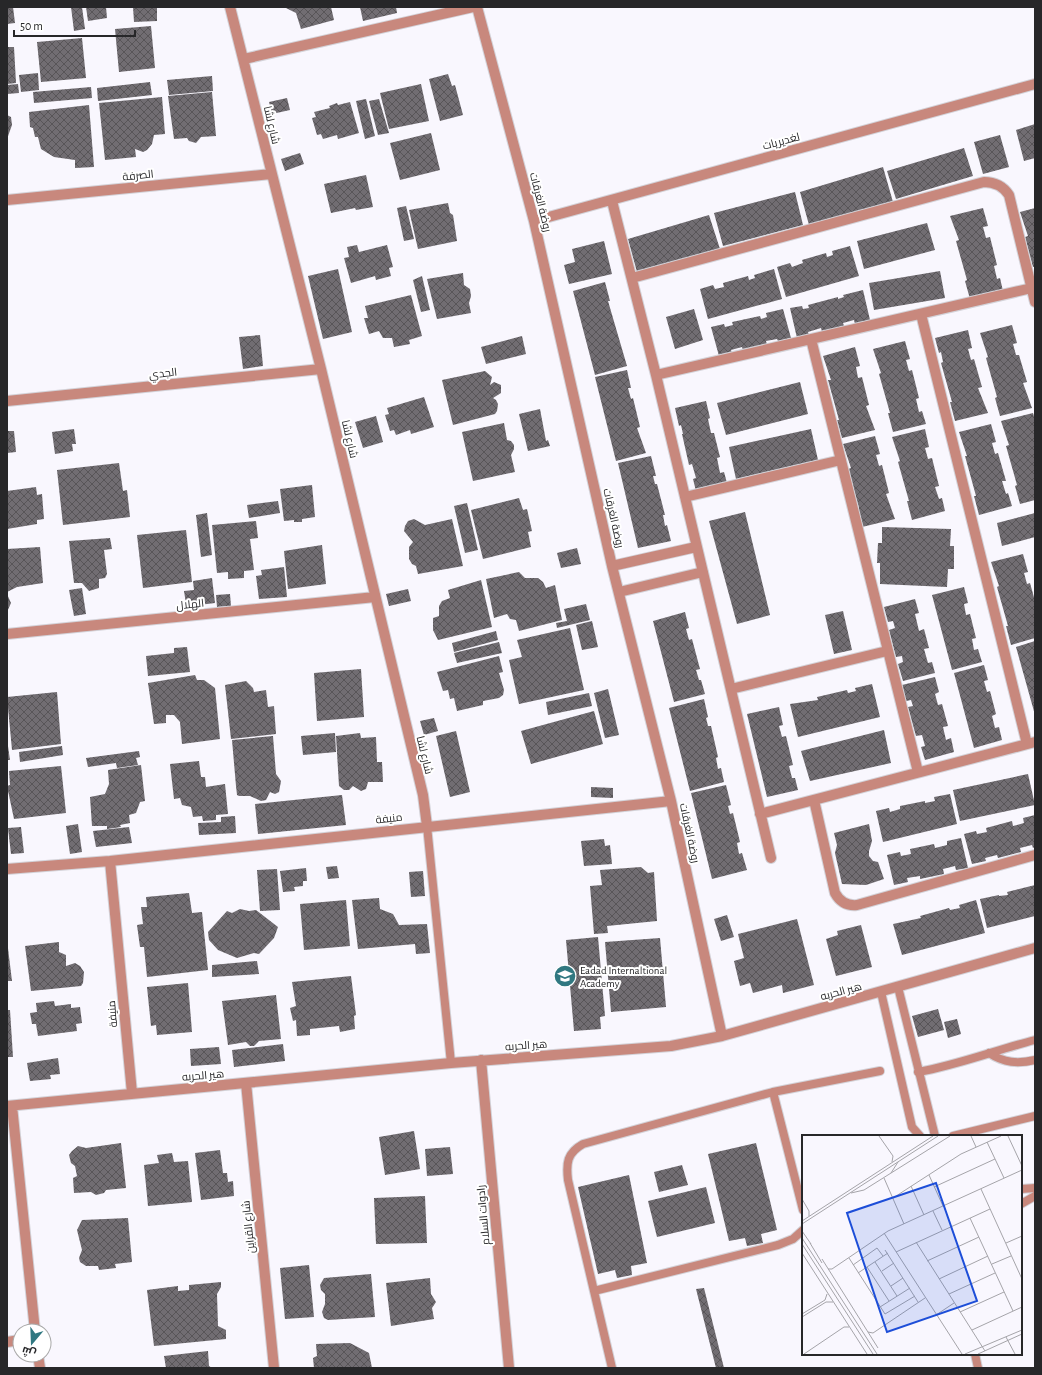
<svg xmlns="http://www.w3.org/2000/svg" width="1042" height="1375" viewBox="0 0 1042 1375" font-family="'Alegreya Sans',Cairo,sans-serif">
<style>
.building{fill:url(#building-cross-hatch)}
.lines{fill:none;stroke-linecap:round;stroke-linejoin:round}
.lane-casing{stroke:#d3d2d8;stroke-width:10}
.street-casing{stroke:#d3d2d8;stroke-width:12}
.lane{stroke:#c8887d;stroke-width:8}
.street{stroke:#c8887d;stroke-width:10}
.labels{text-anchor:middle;stroke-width:4;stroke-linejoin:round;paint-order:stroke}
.street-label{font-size:11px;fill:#272729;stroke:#fff}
.poi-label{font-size:11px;fill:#272729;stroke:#fff;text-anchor:start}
.inset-road{fill:none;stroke:#a5a4a9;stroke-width:1}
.view{fill:#1d4ed8;fill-opacity:0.15;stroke:#1d4ed8;stroke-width:2}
.inset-edge{fill:none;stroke:#272729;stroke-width:2}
</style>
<defs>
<pattern id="building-cross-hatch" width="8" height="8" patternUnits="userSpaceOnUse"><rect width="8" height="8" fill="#716d72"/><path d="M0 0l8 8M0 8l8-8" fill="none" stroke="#585558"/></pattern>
</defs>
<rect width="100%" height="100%" fill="#f9f7fe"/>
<path class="building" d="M7,7H13L15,23L7,24Z
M71,7H82L85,29L74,31Z
M86,7H106L107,18L88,21Z
M133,7H157V21L134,22Z
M284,7H331L334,20L301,29L296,13Z
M360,7H396L397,13L363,21Z
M151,26L155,68L119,72L115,29Z
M82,38L86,78L41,82L37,42Z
M7,47H14L16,83L7,84Z
M38,73L39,90L21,92L19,75Z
M448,74L452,86L455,85L463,115L440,121L429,79Z
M212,76L213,91L169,95L167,80Z
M150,82L152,95L98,101L97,88Z
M18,84L19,93L7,94V85Z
M421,84L429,121L389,129L380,93Z
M91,87L92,98L34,103L33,92Z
M212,92L216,136L201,137L196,143L189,141L187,138L174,139L168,96Z
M162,97L165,134L154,135L152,144L147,150L143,152L135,149L136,157L105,160L99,103Z
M287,98L290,110L272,114L269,102Z
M366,99L375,136L365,139L356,101Z
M379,99L389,133L378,135L369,101Z
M350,102L359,133L338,139L337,135L323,139L321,134L317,135L312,118L316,117L314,112L330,108L329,106L337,103L338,105Z
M89,105L94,167L75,168V160L54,157L41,149L38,137H35L33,128L30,127L29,112Z
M7,115L11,117L12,125L7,139Z
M1035,124V158L1024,161L1016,130Z
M431,133L440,170L400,180L390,143Z
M1000,135L1009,167L983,174L974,142Z
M964,148L973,176L896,199L887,171Z
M300,153L304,164L285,171L281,159Z
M883,167L893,202L809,225L800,192Z
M366,175L373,207L356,210L355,208L331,213L324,184Z
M795,192L803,225L723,246L714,213Z
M448,203L450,213L453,215L457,241L418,249L409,210Z
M406,206L414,239L404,241L397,208Z
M983,208L988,226L983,227L986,238L990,237L997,265L994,266L997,279L1000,278L1003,291L970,299L965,281L967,280L956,241L959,240L950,216Z
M1035,208V267H1033L1025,237L1028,236L1020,212Z
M709,215L720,249L637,272L628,239Z
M927,223L935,250L864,269L857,241Z
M604,241L612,274L569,284L564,265L575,262L572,249Z
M357,245L359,252L387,245L393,267L389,268L391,276L376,280L375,276L351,283L344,258L349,257L347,247Z
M850,246L859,276L786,297L777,267L790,263L792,267L803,263L802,260L826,253L827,257L833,255L832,251Z
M338,269L352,332L323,339L308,276Z
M774,269L782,299L708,319L700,289L713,285L715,289L724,287L723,283L748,276L749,280L755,278L754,275Z
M940,271L945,298L874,310L869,283Z
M463,273L464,285L470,289L471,296L469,303L471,313L437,319L427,279Z
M422,276L430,310L421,312L413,280Z
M605,282L610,301H608L627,366L595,375L573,291Z
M863,290L870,320L855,324L854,320L843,323L844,326L822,332L821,328L808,332L809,335L797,338L790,308L802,306L803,309L809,308L808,305L838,297V299L844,297L843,295Z
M411,295L422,336L409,340L410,344L394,347L392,338H383L379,331L369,334L364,318H368L365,306Z
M694,309L703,340L675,349L666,317Z
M783,309L791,338L778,341L777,339L766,341L767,345L743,351L742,347L731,350L732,353L719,356L711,327L724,324L725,327L733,325L732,322L760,316L761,319L767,317L766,313Z
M1012,325L1017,343L1013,344L1016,355H1019L1027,382L1023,383L1032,408L1000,416L995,398L997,397L986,358L988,357L980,333Z
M968,330L972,348L968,349L971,360L974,359L982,387L978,388L988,413L955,421L950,402H952L941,363L943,362L941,352L939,353L935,338Z
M260,335L263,366L243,369L239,337Z
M522,336L526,354L486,364L481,347Z
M905,341L910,359L906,360L909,371L912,370L919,398L916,399L919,412L922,411L926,424L893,432L888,413H890L879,374L881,373L873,349Z
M855,347L860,366L856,367L858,378L862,377L869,405L866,406L875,430L842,438L837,420H839L828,380H831L823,356Z
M627,370L631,388H628L631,399L633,398L640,427L637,428L646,453L616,461L595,377Z
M485,371L492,377L490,385L494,382L501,385V393L493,398L496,400L498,404L497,411L495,414L453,425L442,380Z
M800,382L808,414L726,435L717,403Z
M424,397L434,427L411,434L410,430L396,435L394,430L390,431L385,415L389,414L387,408Z
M706,401L710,418L708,419L711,433H714L720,457L717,458L720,473L724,472L727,483L696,491L693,479L696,478L692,464L689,465L682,434H683L681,425L679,426L675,408Z
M540,409L546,441L548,440L550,446L528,451L519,414Z
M1033,413L1035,420L1034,432L1035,500L1020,504L1015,486L1017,485L1006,446L1009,445L1001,421Z
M376,416L383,442L363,448L355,422Z
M504,423L507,440L511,441L514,445V449L511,455L515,472L473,481L462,432Z
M991,424L996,442L992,443L995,454L998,453L1006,481H1002L1006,494L1008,493L1012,506L979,515L974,496H976L965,456H967L959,432Z
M74,429L76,444H72L73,451L55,454L52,432Z
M811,429L818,460L736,479L729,447Z
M925,429L929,447L925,448L928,459L932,458L939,486L935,487L939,499L942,498L945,511L912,520L907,501H909L898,462L900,461L892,437Z
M7,431H14L16,452L7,453Z
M875,436L880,454L876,455L879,466L882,465L889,493L886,494L895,519L862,527L858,509L859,508L848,469L851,468L843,444Z
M651,456L656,476H653L655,484H657L665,515H663L665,526L667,525L671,541L638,548L618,463Z
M119,463L123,491L127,490L130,517L63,525L57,470Z
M312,485L315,517L302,519V522H294V520L284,521L280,489Z
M36,487L37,495L42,494L44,519L37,520V524L7,529V491Z
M519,498L523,510L527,509L532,531L528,532L531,547L483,559L471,510Z
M278,501L280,513L249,518L247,505Z
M467,503L478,550L465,553L454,506Z
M745,512L770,615L737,624L709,521Z
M207,513L212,555L201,557L196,515Z
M1035,513V537L1002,546L997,523Z
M414,519L425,525L452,519L463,566L418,574L416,566L412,564L409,559V547L413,542L404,531L405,526L408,521Z
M256,521L258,538L250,539L254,570L244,571V578L228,579V572L217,573L212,525Z
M882,527L951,529L950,546H954V569H948L947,587L880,584V563H877L878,543H882Z
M186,530L192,582L143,588L137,535Z
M110,538L112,549L104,550L107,574L105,578L99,579V588L89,591L82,583H74L69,541Z
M322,545L326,584L288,589L284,551Z
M40,547L43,583L17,587L7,592V549Z
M577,548L581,564L561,568L557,553Z
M1023,554L1028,572L1024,573L1027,584L1030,583L1035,601V638L1011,645L1006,626H1008L997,587L999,586L991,562Z
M284,567L287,597L259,599L256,576L262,575L261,570Z
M519,572L525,578H538L543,582L546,588L555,585L562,620L519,631L516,620L510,619L507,614L494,618L486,579Z
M212,578L215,603L199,605L200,609L187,610L184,591L194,590L193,581Z
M481,580L492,627L438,640L433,630V618L439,616V606L442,601L450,598L448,590Z
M964,587L968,603L964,604L966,615L970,614L976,638L972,639L974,650L978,649L982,662L952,670L932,595Z
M82,588L86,614L74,616L69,590Z
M408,589L411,601L389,606L386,594Z
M7,594L11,603L7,612Z
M230,594L231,606L217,607L216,595Z
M915,599L919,613L915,614L919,631L924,629L929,648L924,649L928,663L932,662L935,673L903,681L898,664L903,662L902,656L896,657L889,630L895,628L893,621L888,622L884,607Z
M586,604L590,620L557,628L556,623L567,621L564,609Z
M843,611L852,650L834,654L825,615Z
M685,612L689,628L686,629L689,640L692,639L700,669L696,670L699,680H701L705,694L674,702L653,621Z
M592,621L598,647L582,650L576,625Z
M570,628L584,690L519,704L509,660L522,657L517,640Z
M496,631L498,640L454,652L452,643Z
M1035,641V715L1016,647Z
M499,642L502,653L457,663L454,653Z
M187,647L190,672L148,676L146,656L174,653V648Z
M499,656L503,672L499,673L504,690L503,695L499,698L483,701V705L457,711L454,698L450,699L448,690L443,691L437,672Z
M984,665L988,680L984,681L987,692L990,691L996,714L992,716L995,728L999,727L1002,740L974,748L954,673Z
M361,669L364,717L317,721L314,673Z
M195,675L197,680H204L215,688L220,739L182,744L180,722L174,715H166V723L154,724L148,683Z
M935,677L939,692L935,694L938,705L942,704L948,726L943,727L946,740L951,738L954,752L925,760L921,747L925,746L922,735L916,736L908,707L913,706L911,700L906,701L902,685Z
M246,681L253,688L254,692L266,690L268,707L274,706L276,734L231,739L225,685Z
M872,684L880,717L798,737L790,704L818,700L817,697L847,690L848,693L856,691L855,688Z
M608,689L619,735L605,738L594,693Z
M57,692L61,744L12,750L7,697Z
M589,693L592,706L548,715L546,702Z
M704,699L708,717L706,718L708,726H711L718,757L716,758L718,769L721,768L724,782L690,791L669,708Z
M779,707L783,725L779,726L782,737L786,736L793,765L789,766L792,778H795L798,790L767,797L747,714Z
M594,711L603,744L531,764L521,731Z
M434,718L438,731L424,735L420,721Z
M884,730L891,763L810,781L801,751Z
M456,731L470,792L450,797L436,736Z
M335,733L336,752L303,755L301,736Z
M360,733L361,738L376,737L377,762H382L383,782H368L366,789L361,791L353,786L349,790H344L339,786L336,736Z
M273,736L276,774L281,781L279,792L275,794L270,792L266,800L261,801L250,796H239L237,795L236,786L232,740Z
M7,739L10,760H7Z
M62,746L63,755L20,762L19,752Z
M139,751L140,757L136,758L138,765L117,768L116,763L88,767L86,758Z
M199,761L201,777H205L206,787L225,784L228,814L216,815V820L203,821L202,816L193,817L191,807L182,805L180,798L174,799L170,764Z
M141,765L145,801L140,802L136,813L129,815L130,823L120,825L121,827L107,829V826H92L90,797L105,794L109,784L108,770Z
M61,766L66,813L14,819L7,786L10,785L9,771Z
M1028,774L1035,805L960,821L953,790Z
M726,785L731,805L728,806L730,814L733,813L740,842L737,843L739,854L742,853L747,870L712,879L691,793Z
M591,787L613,788V798L591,797Z
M950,794L957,824L883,842L876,811L889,808L890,812L900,809V806L925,801V803L935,801L934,797Z
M342,795L346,825L258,834L255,804Z
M1035,815V847L1033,848L1032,845L1020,848L1021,852L998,858L997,855L985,858L986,861L972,864L964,834L976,831L977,834L987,832L986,828L1012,821L1013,826L1024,823L1023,818Z
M235,816L236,833L199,835L198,823L221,822V817Z
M78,824L82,852L70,854L66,826Z
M869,824L872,841L869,851V856L873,861L878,862L884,879L866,885L842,884L835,853L837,845L834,833Z
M21,827L24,853L11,854L8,828Z
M129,827L132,843L96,847L93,831Z
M961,838L968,868L956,870L955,866L943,869L944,874L920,879V876L907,878L908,882L894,885L887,855L900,852L901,856L911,854L910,849L934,844L935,848L947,845V841Z
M604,839L605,846L610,845L612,864L584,866L581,841Z
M337,866L339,878L328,879L326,867Z
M641,867L648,873L654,872L657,921L607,926L608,933L594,934L590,886L602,885L600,870Z
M306,868L307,881H303V886L294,887L295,891L283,892L280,871Z
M277,869L280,910L260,911L257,870Z
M423,871L425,896L411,897L409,872Z
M1035,885V916L987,928L980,899L999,895V896L1008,895L1007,892Z
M189,893L192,913L202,912L208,970L147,977L144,947H140L137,925L143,924L141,907H147L146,897Z
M379,898L380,909L393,914L399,925L427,924L430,953L416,954L415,944L358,949L352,900Z
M346,900L350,946L304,950L300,904Z
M976,900L985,933L902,955L893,924L921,918L920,916L949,908L950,910L960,908L959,905Z
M240,909L249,911L256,910L278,927L274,938L259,954L254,953L237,958L218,950L209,940L208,932L227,911L232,913Z
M727,915L734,937L721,941L714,919Z
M797,919L814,985L783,993L782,985L753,993L750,983L740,986L734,961L744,958L738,934Z
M861,925L872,967L836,976L826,939L838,935L837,931Z
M598,937L605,1016L600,1017L601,1029L574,1031L566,940Z
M660,938L666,1007L611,1012L605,942Z
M7,940L12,981H7Z
M59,942V952L66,955V966L75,963L80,966L84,972L83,983L81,986L31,991L25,946Z
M257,961L259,974L212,977V965Z
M351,976L356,1015L354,1016L355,1029L340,1032L339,1026L310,1029V1035L297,1036L296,1020L293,1021L290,1008L296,1006L292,982Z
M188,983L192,1032L157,1035L156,1025L151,1026L147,987Z
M276,995L281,1039L259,1041L254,1046H250L246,1042L228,1045L222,1001Z
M54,1001L55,1006L71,1004V1008L80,1007L82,1023L76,1024L77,1031L38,1036L36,1024H32L30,1013L37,1012L36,1003Z
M938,1009L944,1030L918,1037L912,1016Z
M7,1010H10L13,1057H7Z
M957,1019L961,1034L948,1038L944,1022Z
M283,1044L285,1061L234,1067L232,1050Z
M219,1047L221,1064L191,1066L190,1049Z
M58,1058L60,1074L50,1075L51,1079L30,1081L27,1063Z
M414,1131L420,1169L385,1175L379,1137Z
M121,1143L126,1188L106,1190L104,1193L96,1195L91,1192L74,1193L73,1178L77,1176L75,1166L71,1163L69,1155L72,1151L78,1146L86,1148Z
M756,1143L777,1230L761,1234L763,1243L747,1246L745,1238L729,1241L708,1154Z
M450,1147L453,1174L427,1176L425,1149Z
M220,1150L223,1173H227L228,1182L233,1181L234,1196L201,1200L195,1153Z
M172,1153L174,1162L188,1161L192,1202L148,1206L144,1165L159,1163L157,1155Z
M682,1165L688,1185L659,1192L654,1172Z
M629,1175L647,1263L631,1266L632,1275L617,1278L615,1270L598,1274L578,1187Z
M706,1187L715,1223L657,1237L648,1201Z
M425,1196L427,1243L376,1244L374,1198Z
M128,1218L132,1262L115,1264L116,1268L99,1270L98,1266H86L80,1262L79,1258L82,1250L77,1230L82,1220Z
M309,1265L314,1317L285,1319L280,1268Z
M371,1274L375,1317L328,1320L324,1318L322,1312L325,1304V1294L321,1290L320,1285L324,1278Z
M430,1278L431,1294L436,1302L432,1308L434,1319L391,1326L386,1283Z
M221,1282V1287L217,1294L218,1326L226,1330V1339L154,1346L147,1290L178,1286V1291L189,1290V1285Z
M704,1288L724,1368H716L696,1289Z
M350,1343L369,1353L372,1368H314L313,1358L317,1356L316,1344Z
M208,1351L209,1366L212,1368H166L164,1356Z"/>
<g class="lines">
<g class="lane-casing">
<path id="lane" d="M427,826L451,1063
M898,987L935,1136
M881,992L912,1127L920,1136
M989,1053C1004,1063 1018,1064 1035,1060
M918,1072C958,1065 996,1050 1035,1040
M773,1092L803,1210
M953,1136L1035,1116
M1021,1189L1035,1188
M1021,1204L1035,1196
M594,1291L778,1245L793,1239L803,1230
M975,1354L978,1368
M612,1368L568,1180C566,1163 567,1153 583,1144L773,1092L880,1071"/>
</g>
<g class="street-casing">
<path id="street" d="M230,7L321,369L423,795L427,826
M477,7L534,221L612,566L671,801L722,1036
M244,59L473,7
M7,200L271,174
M612,201L656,375L771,858
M534,221L1035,84
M632,278L984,182C995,182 1003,186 1009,195L1035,302
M921,314L1027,744
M811,339L918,772
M656,375L1032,288
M7,401L321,369
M685,497L841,460
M612,566L696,547
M619,592L703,572
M7,634L375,597
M731,689L887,651
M814,800L835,893C840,902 847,906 857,905L1035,855
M760,814L1035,742
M110,861L132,1093
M7,869L110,861L671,801
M481,1060L509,1368
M246,1083L274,1368
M7,1106L451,1063L671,1046L722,1036L1035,948
M12,1106L35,1331
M7,1342L20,1340
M38,1355L40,1368"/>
</g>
<use href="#lane" class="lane"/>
<use href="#street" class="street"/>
</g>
<defs>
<g id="school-disc" transform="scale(1.15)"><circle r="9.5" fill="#307881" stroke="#fff"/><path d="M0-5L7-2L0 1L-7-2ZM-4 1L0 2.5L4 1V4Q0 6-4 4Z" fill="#fff"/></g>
</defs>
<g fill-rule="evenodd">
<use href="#school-disc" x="565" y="976"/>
</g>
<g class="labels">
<g class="street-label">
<text transform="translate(272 125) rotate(77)" y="4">شارع لشا</text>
<text transform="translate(781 141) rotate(-15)" y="4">لغديريات</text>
<text transform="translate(138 175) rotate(-6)" y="4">الصرفة</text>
<text transform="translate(541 202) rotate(76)" y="4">روضة الغرقات</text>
<text transform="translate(163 373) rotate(-6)" y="4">الجدي</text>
<text transform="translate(350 439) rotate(77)" y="4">شارع لشا</text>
<text transform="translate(614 518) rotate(77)" y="4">روضة الغرقات</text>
<text transform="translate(190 604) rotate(-6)" y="4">الهلال</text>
<text transform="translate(425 755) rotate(76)" y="4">شارع لشا</text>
<text transform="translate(389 818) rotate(-6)" y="4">منيفة</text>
<text transform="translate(690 833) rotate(78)" y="4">روضة الغرقات</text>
<text transform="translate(841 991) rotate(-15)" y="4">هير الحربه</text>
<text transform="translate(112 1014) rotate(-95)" y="4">منيفة</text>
<text transform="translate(526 1045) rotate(-4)" y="4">هير الحربه</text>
<text transform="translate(203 1075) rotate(-5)" y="4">هير الحربه</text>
<text transform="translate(483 1215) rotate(-95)" y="4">رادوات السلام</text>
<text transform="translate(248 1227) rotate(-96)" y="4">شارع القراين</text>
</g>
<g class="poi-label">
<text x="580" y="974">Eadad Internaltional<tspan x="580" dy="13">Academy</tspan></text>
</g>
</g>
<g transform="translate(802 1135)">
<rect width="220" height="220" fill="#f9f7fe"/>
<path class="inset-road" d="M77,1L91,21L90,27M169,1L174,12M206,1L220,31M185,7L202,43M89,38L96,27M127,40L141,71M82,43L102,89M109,51L122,80M132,52L193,24M179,54L220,144M49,58L62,55L148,1M91,63L159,19L199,1M0,64L7,76V81M131,76L140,95M168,83L211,176M0,86L131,1M0,89L136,1M0,96L9,109M82,98L160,219M0,103L75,219M114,107L183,216M8,108L20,128M204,108L220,101M0,109L71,219M83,115L116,167M94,117L188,74M0,118L65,219M47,123L83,179L113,161M20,124L76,213M125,126L177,102M73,127L95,161M190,129L209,121M51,130L75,113L81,121M65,132L87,166M26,134H30L86,96L220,35M80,136L92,128M56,138L86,118M137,144L186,121M89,151L101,143M147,159L193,138M78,172L108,153M158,177L202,157M0,179L23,165L25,159M134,180L152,168M0,182L24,167H31M170,195L220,172M66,197L71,198L123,163M204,202L213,219M2,219L42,192H47M163,219L220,195M176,219L220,199"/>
<path class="view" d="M134,48L175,166L85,197L45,78Z"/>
<rect width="220" height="220" class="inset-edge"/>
</g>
<rect width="1042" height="1375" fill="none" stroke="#272729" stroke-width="16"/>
<g transform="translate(32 1343) rotate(199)"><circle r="19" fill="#ffffff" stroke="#a9a9a9"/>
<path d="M0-3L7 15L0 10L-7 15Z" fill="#307881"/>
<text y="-6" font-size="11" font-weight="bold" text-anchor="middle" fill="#272729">ش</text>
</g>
<path d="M14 30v6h121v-6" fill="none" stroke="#272729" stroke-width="2"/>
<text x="20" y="30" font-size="12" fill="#272729" stroke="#ffffff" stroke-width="3" paint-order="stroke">50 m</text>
</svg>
